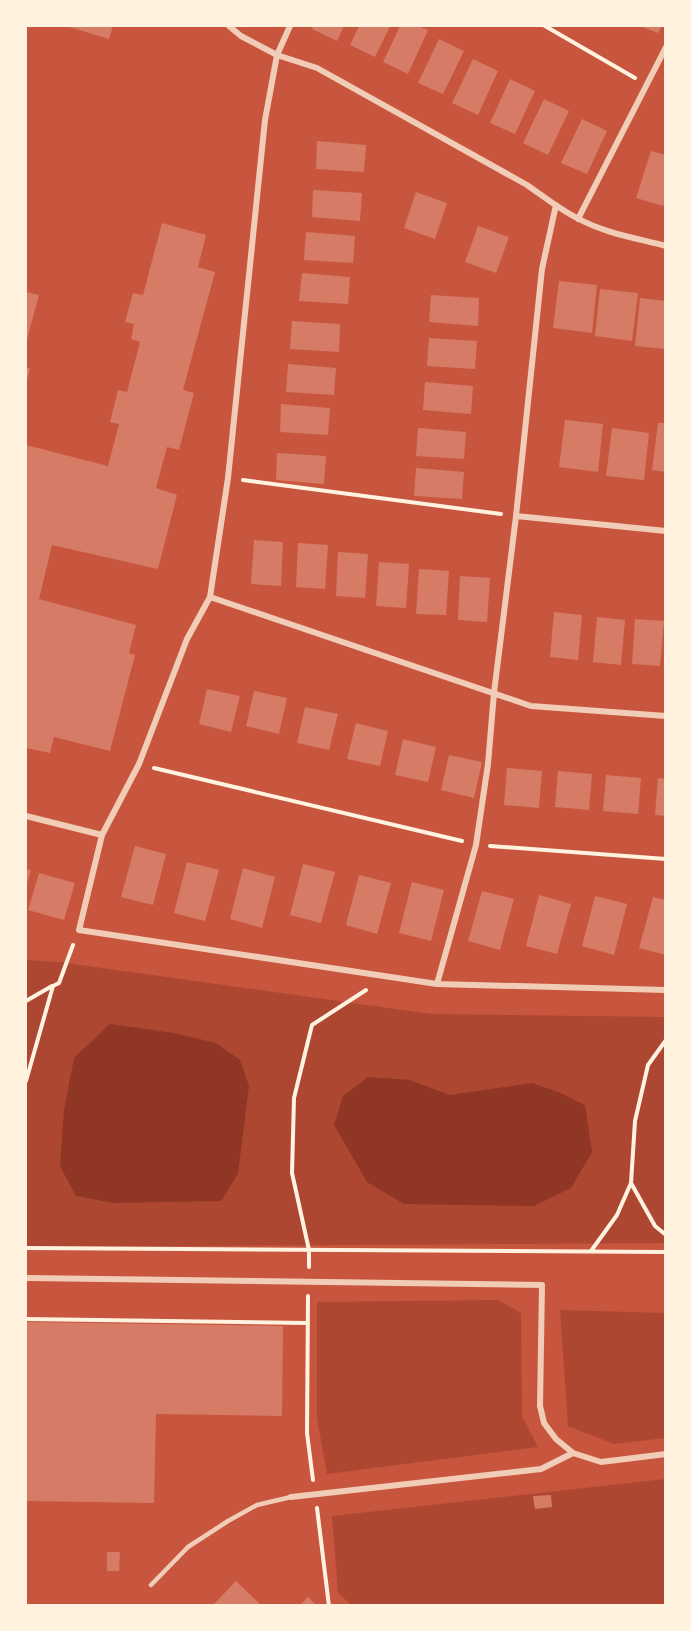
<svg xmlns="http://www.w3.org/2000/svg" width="691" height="1631" viewBox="0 0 691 1631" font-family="Montserrat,sans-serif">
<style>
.green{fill:#ae4732}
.water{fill:#8f3625}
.building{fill:#d67c66}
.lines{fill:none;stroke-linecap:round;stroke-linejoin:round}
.path{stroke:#fff3e0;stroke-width:4}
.service{stroke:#f1ccb7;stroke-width:4.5}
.minor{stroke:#f1ccb7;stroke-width:6}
</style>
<rect width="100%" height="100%" fill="#c8553d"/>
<path class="green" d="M26,960L59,962L432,1014L665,1017V1243L26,1247Z
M498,1300L521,1313L522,1416L538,1447L327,1474L317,1418V1302Z
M560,1310L665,1313V1438L614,1444L568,1426Z
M665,1479V1605H351L338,1592L332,1516Z"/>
<path class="water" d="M110,1024L174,1033L216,1043L240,1060L249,1086L238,1174L221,1201L113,1203L76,1196L60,1166L64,1110L74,1058Z
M368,1077L410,1080L450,1095L532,1083L561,1093L585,1105L592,1152L571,1188L534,1206L404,1204L367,1182L334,1125L343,1096Z"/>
<path class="building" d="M66,26H113L109,39Z
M313,26H344L337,41L312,29Z
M359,26H390L375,57L350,45Z
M400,26H418L428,30L408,74L383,62Z
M640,26H662L658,33Z
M439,39L464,51L443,94L418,83Z
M473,59L498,71L478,115L452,103Z
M510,79L535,91L515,134L490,123Z
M544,99L569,111L548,155L523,143Z
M582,119L607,131L587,174L561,163Z
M317,141L366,145L364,172L316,169Z
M651,151L666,155V200L663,206L636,198Z
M313,190L362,193L360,221L312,217Z
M416,192L447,203L435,239L404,228Z
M162,223L206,235L198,267L215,272L183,390L194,393L179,450L167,447L156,488L177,495L158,569L52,545L39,599L136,625L129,653L135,655L110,751L54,737L50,753L26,748V445L108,466L119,424L110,422L118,390L127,392L140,342L131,339L134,324L125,322L133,293L143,295Z
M478,226L509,237L496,273L465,262Z
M306,232L355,236L353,263L304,260Z
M302,273L350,277L348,304L299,301Z
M559,281L597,285L592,333L553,328Z
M600,289L638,293L632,341L595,336Z
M26,292L39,295L26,343Z
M431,295L479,298L478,326L429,322Z
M640,298L666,301V349L635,346Z
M292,321L340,324L339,352L290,349Z
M429,338L477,341L475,369L427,366Z
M288,364L336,368L334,395L286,392Z
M26,367L30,369L26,383Z
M425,382L473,386L471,414L423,410Z
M281,404L330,408L328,435L280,432Z
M565,420L603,424L598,472L559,467Z
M658,423H666V472L652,470Z
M418,428L466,432L464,459L416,456Z
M612,428L649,433L644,480L606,476Z
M277,453L326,456L324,484L276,480Z
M416,468L464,472L462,499L414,496Z
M254,540L283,542L281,586L251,584Z
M298,543L328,545L325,589L296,587Z
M338,552L368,554L365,598L336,596Z
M379,562L409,564L406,608L376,606Z
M419,569L449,571L446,615L416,614Z
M460,576L490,578L487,622L458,620Z
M554,612L582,615L578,660L550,657Z
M597,617L625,620L621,665L593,662Z
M635,619L664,621L660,666L632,664Z
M207,689L240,696L231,732L199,724Z
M254,691L287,698L279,734L246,726Z
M305,707L338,714L329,750L297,743Z
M356,723L388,731L380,766L347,759Z
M403,739L436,747L428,782L395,775Z
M449,755L482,762L474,798L441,790Z
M507,768L542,771L539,808L504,805Z
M558,771L592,774L589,810L555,807Z
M606,775L641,778L638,814L603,811Z
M658,778L666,779V816L655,815Z
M135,846L166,854L153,905L121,897Z
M187,862L219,870L205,921L174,913Z
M303,864L335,872L321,923L290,915Z
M243,868L275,877L262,928L230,919Z
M26,869L31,870L26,886Z
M39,873L75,883L64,920L28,910Z
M359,875L391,883L377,934L346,925Z
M412,882L444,890L431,941L399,933Z
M482,891L514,899L500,950L468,941Z
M539,895L571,904L557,954L526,946Z
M595,896L627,904L614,955L582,946Z
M653,897L666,900V955L639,948Z
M26,1322L283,1326L282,1416L156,1414L154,1503L26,1501Z
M551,1495L552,1507L535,1509L533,1496Z
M107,1552H120L119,1571H107Z
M236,1581L262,1606H212Z
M308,1597L317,1606H299Z"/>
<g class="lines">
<path class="path" d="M545,26L635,78
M243,480L501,514
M154,768L462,841
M490,846L666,859
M26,1001L52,986
M26,1081L53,986L59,983L73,945
M631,1183L655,1226L666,1235
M26,1248L666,1252
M591,1251L617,1215L631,1183L635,1121L648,1065L666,1040
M309,1267V1250L292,1173L294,1098L312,1025L366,990
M308,1296L307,1433L313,1480
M26,1319L308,1323
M317,1508L329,1606"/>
<path class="service" d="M151,1585L188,1547L228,1521L257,1505L291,1497"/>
<path class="minor" d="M229,26L241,36L277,55L317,68L527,185C543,196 559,209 577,218C604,233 636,238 666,246
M290,26L277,55L265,120L228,478L210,597L187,639L139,764L102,835L79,930L437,984L666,990
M578,219L666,47
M516,516L666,531
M210,597L531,706L666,716
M26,816L102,835
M437,984L476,845L488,764L494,693L516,516L542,269L556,205
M26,1278L542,1285L540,1406L544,1423L556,1439L573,1453L601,1462L666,1454
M291,1497L541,1469L573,1453"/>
</g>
<rect width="691" height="1631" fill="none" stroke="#fff3e0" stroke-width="54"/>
</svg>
